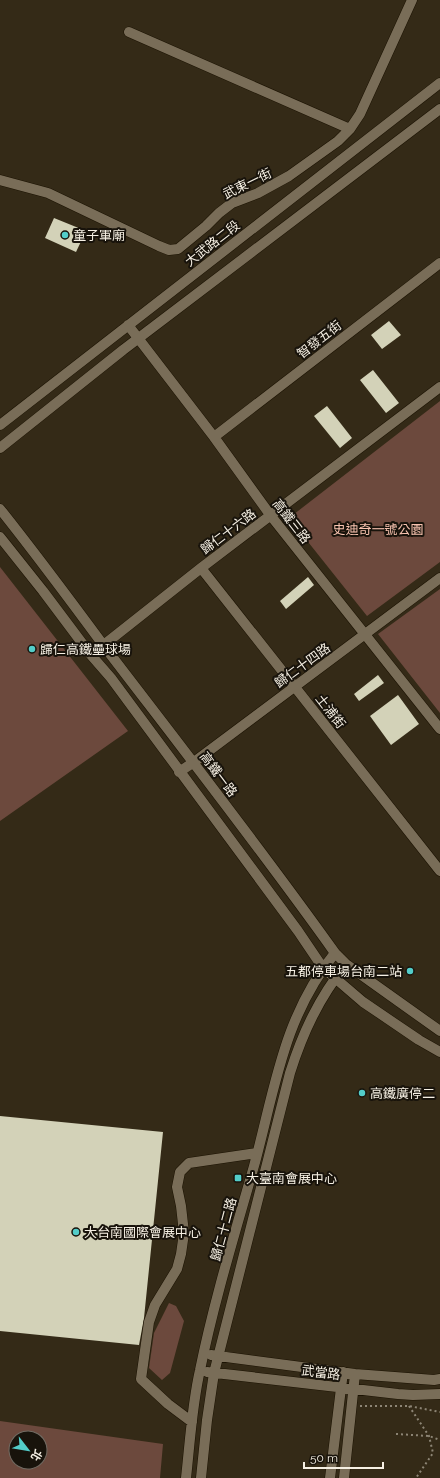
<svg xmlns="http://www.w3.org/2000/svg" width="440" height="1478" viewBox="0 0 440 1478" font-family="Raleway,'Noto Sans TC',sans-serif">
<style>
.green{fill:#6c493d;fill-rule:evenodd}
.building{fill:#d3d2b8}
.lines{fill:none;stroke-linecap:round;stroke-linejoin:round}
.minor-casing{stroke:#1b1202;stroke-width:11}
.path{stroke:#8d8575;stroke-width:2;stroke-dasharray:2 3;stroke-linecap:butt}
.minor{stroke:#796d58;stroke-width:10}
.poi-dot{fill:#53cdc9;stroke:#18130b;stroke-width:1.5}
.labels{text-anchor:middle;stroke-width:4;stroke-linejoin:round;paint-order:stroke}
.street-label{font-size:13px;fill:#f6f0e4;stroke:#18130b}
.poi-label{font-size:13px;fill:#f6f0e4;stroke:#18130b;text-anchor:start}
.park-label{font-size:13px;fill:#f8c3b0;stroke:#18130b}
</style>
<rect width="100%" height="100%" fill="#342a17"/>
<path class="green" d="M440,401V562L367,616L289,518Z
M0,567L128,731L0,821Z
M440,589V713L378,634Z
M169,1303L176,1306L184,1321L170,1373L162,1380L149,1368L154,1333Z
M0,1421L163,1444L160,1478H0ZM16,1438H40V1462H16Z"/>
<path class="building" d="M54,218L86,231L76,252L45,238Z
M389,321L401,335L382,349L371,335Z
M373,370L399,403L386,413L360,380Z
M327,406L352,438L340,448L314,416Z
M308,577L314,585L286,609L280,601Z
M378,675L384,683L359,701L354,694Z
M398,695L419,724L391,745L370,716Z
M0,1116L163,1132L144,1318L139,1345L0,1331Z"/>
<g class="lines">
<g class="minor-casing">
<path id="minor" d="M129,32L350,129
M0,180L48,193L159,246L169,250L178,249L206,226L219,213L232,203L258,193L289,176L338,141L350,129L360,114L412,0
M128,325L214,437L271,516L440,729
M0,425L440,83
M214,437L440,263
M0,448L123,350L440,109
M0,509C36,554 70,600 104,646C182,748 261,849 335,953L346,964L440,1031
M0,537L43,591L91,655L111,678L298,931L323,968L335,978L363,1002L419,1040L440,1052
M201,568L440,871
M91,655L201,568L440,387
M179,772L194,762L440,578
M211,1355L355,1374L434,1380L440,1379
M207,1372L398,1394L413,1395L440,1394
M192,1422L168,1404L141,1379L149,1322L155,1305L177,1269L181,1254L184,1233L181,1206L177,1187L180,1172L189,1163L257,1153
M186,1478C190,1442 192,1405 200,1370C214,1301 235,1233 254,1166C275,1089 283,1017 335,953
M201,1478L207,1420L214,1373L290,1073C303,1032 319,998 346,964
M330,1478L343,1372
M344,1478L355,1374"/>
</g>
<path class="path" d="M360,1406H409L440,1412
M409,1406L429,1436L433,1453L416,1478
M396,1434L429,1436L440,1440"/>
<use href="#minor" class="minor"/>
</g>
<g class="poi-dot">
<circle cx="65" cy="235" r="4"/>
<circle cx="32" cy="649" r="4"/>
<circle cx="410" cy="971" r="4"/>
<circle cx="362" cy="1093" r="4"/>
<rect x="234" y="1174" width="8" height="8" rx="2"/>
<circle cx="76" cy="1232" r="4"/>
</g>
<g class="labels">
<g class="street-label">
<text transform="translate(247 183) rotate(-26)" y="5">武東一街</text>
<text transform="translate(212 243) rotate(-38)" y="5">大武路二段</text>
<text transform="translate(319 339) rotate(-38)" y="5">智發五街</text>
<text transform="translate(292 521) rotate(52)" y="5">高鐵三路</text>
<text transform="translate(228 531) rotate(-37)" y="5">歸仁十六路</text>
<text transform="translate(302 665) rotate(-36)" y="5">歸仁十四路</text>
<text transform="translate(331 711) rotate(52)" y="5">土浦街</text>
<text transform="translate(219 774) rotate(53)" y="5">高鐵一路</text>
<text transform="translate(223 1229) rotate(-75)" y="5">歸仁十二路</text>
<text transform="translate(321 1372) rotate(7)" y="5">武當路</text>
</g>
<g class="poi-label">
<text x="73" y="240">童子軍廟</text>
<text x="40" y="654">歸仁高鐵壘球場</text>
<text x="402" y="976" text-anchor="end">五都停車場台南二站</text>
<text x="370" y="1098">高鐵廣停二</text>
<text x="246" y="1183">大臺南會展中心</text>
<text x="84" y="1237">大台南國際會展中心</text>
</g>
<g class="park-label">
<text x="378" y="534">史迪奇一號公園</text>
</g>
</g>
<g transform="translate(28 1450) rotate(121)"><circle r="19" fill="#18130b" stroke="#716b62"/>
<path d="M0-3L7 15L0 10L-7 15Z" fill="#53cdc9"/>
<text y="-6" font-size="11" font-weight="bold" text-anchor="middle" fill="#f6f0e4">北</text>
</g>
<path d="M304 1462v6h79v-6" fill="none" stroke="#f6f0e4" stroke-width="2"/>
<text x="310" y="1462" font-size="12" fill="#f6f0e4" stroke="#18130b" stroke-width="3" paint-order="stroke">50 m</text>
</svg>
